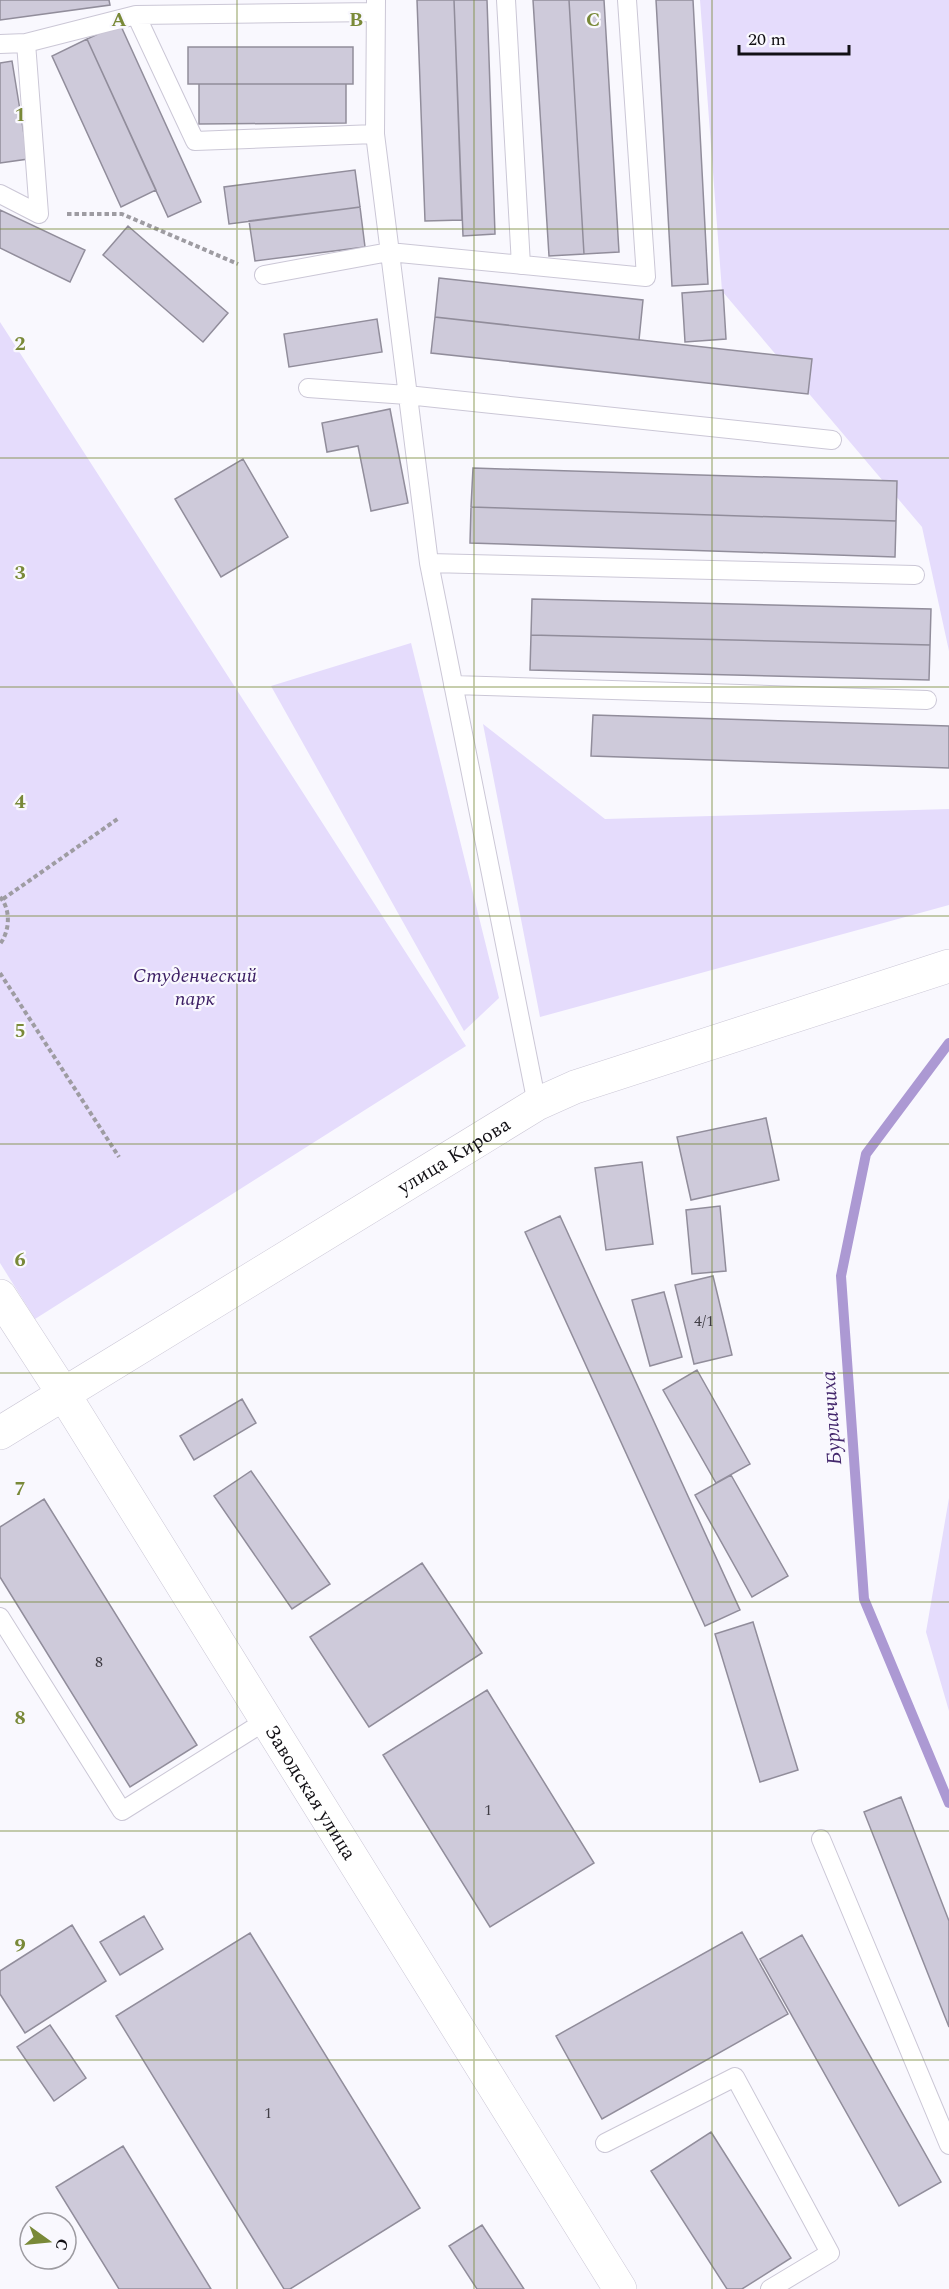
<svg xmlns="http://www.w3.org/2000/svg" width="949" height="2289" viewBox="0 0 949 2289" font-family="Spectral,serif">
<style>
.green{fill:#e5dcfc}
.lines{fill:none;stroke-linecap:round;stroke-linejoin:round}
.stream{stroke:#ac99d3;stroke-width:10}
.building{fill:#cecada;stroke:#918d9b;stroke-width:1.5}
.service-casing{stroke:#cbc7d6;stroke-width:20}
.minor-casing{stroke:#cbc7d6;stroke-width:34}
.tertiary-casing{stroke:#cbc7d6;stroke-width:34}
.path{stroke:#9e9ca2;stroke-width:4;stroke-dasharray:4.5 3;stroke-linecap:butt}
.service{stroke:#fff;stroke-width:18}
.minor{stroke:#fff;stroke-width:33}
.tertiary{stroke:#fff;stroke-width:33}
.grid{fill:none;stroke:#798938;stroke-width:1.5;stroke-opacity:0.55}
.labels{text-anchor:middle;stroke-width:4.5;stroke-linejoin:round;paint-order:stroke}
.number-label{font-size:16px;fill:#413e46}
.park-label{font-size:20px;font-style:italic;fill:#3d2065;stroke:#f9f8fe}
.street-label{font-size:20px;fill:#121015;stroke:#f9f8fe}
.water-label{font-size:21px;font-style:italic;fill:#43276c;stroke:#f9f8fe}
.grid-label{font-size:20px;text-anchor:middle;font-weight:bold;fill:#798938;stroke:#f9f8fe;stroke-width:4.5;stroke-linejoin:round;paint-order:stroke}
</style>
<rect width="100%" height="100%" fill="#f9f8fe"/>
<path class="green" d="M700,0H949V651L922,527L722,291Z
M0,322L466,1046L35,1319L0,1263Z
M411,643L499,998L464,1031L271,686Z
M483,724L605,819L949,809V905L540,1017Z
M949,1498V1711L926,1632Z"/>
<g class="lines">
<path class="stream" d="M949,1043L866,1154L841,1276L864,1599L949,1803"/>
</g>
<path class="building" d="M0,0H109L110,5L0,20Z
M417,0H454L462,220L425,221Z
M454,0H487L495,234L463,236Z
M533,0H569L584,254L549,256Z
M569,0H604L619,252L584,254Z
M656,0H693L708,284L672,286Z
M120,24L201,202L168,217L87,39Z
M87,39L156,190L121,207L52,56Z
M188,47H353V84H188Z
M12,61L28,159L0,163V63Z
M199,84H346V123L199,124Z
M355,170L360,207L229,224L224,187Z
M360,207L365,247L255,261L249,221Z
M0,210L85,250L70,282L0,248Z
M128,226L228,313L203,342L103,255Z
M439,278L643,300L639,340L435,317Z
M723,290L726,339L685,342L682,293Z
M435,317L812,359L808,394L431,353Z
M377,319L382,352L289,367L284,334Z
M390,409L408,503L371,511L358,446L327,452L322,423Z
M243,459L288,537L221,577L175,499Z
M473,468L897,481L896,521L471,507Z
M471,507L896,521L895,557L470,543Z
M532,599L931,609L930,645L531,635Z
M531,635L930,645L929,680L530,670Z
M593,715L949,726V768L591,756Z
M766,1118L779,1180L691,1200L677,1137Z
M642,1162L653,1244L606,1250L595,1168Z
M720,1206L726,1271L692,1274L686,1210Z
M560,1216L740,1610L705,1626L525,1232Z
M713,1276L732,1355L694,1364L675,1285Z
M664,1292L682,1357L650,1366L632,1300Z
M697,1370L750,1464L716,1483L663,1390Z
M242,1399L256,1423L194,1460L180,1436Z
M251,1471L330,1584L292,1609L214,1496Z
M731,1475L788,1576L752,1597L695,1495Z
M44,1499L197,1745L130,1787L0,1577V1527Z
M422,1563L482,1653L369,1727L310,1637Z
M753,1622L798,1770L760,1782L715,1634Z
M487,1690L594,1863L490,1927L383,1755Z
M901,1797L949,1921V2027L864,1812Z
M144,1916L163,1949L120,1975L100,1942Z
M72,1925L106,1981L25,2033L0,1994V1971Z
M742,1932L788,2014L602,2119L556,2036Z
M250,1933L420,2208L290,2289H284L116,2016Z
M802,1935L941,2182L899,2206L760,1959Z
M50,2025L86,2078L54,2101L17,2047Z
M711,2132L791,2258L742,2289H727L651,2171Z
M123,2146L211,2289H119L56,2187Z
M482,2225L524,2289H477L449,2246Z"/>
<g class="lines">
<g class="service-casing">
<path id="service" d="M376,0L375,134L429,563L537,1104
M506,0L521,265
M136,15L195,141L375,134
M0,44L26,43L136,15L376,12
M0,194L39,214L26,43
M264,275L389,252L646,277L627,0
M308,388L407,395L832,440
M429,563L915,575
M453,685L927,700
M0,1617L122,1811L267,1720
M821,1839L949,2145
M605,2143L735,2077L830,2253L770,2289"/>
</g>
<g class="minor-casing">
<path id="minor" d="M0,1296L63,1393"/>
</g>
<g class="tertiary-casing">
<g id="tertiary">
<path id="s1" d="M63,1393L620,2289"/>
<path id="s2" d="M0,1433L537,1104L575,1087L949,966"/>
</g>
</g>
<path class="path" d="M67,214H122L238,264
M0,897C11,909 10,931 0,944
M3,899L119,818
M0,973L119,1157"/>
<use href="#service" class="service"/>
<use href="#minor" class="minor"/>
<use href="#tertiary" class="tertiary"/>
</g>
<path class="grid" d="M237,0V2289M474,0V2289M712,0V2289M0,229H949M0,458H949M0,687H949M0,916H949M0,1144H949M0,1373H949M0,1602H949M0,1831H949M0,2060H949"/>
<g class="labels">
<g class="number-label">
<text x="704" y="1326">4/1</text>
<text x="99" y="1667">8</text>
<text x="488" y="1815">1</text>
<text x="268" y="2118">1</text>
</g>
<g class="park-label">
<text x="195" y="982">Студенческий<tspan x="195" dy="23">парк</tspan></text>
</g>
<g class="street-label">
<text dy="7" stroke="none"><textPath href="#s2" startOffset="532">улица Кирова</textPath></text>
<text dy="7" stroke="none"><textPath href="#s1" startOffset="470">Заводская улица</textPath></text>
</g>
<g class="water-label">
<text transform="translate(831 1418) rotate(-94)" y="7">Бурлачиха</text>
</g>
</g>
<g class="grid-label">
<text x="119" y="26">A</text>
<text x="356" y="26">B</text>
<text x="593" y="26">C</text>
<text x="20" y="121">1</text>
<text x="20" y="350">2</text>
<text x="20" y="579">3</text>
<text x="20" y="808">4</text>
<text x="20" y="1037">5</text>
<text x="20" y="1266">6</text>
<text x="20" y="1495">7</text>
<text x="20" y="1724">8</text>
<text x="20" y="1952">9</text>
</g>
<g transform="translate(48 2241) rotate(105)"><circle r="28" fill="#f9f8fe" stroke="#9d9ba1" stroke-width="1.5"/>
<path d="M0-4.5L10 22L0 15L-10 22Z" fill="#798938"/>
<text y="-9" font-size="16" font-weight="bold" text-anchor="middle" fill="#121015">С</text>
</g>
<path d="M739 45v9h110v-9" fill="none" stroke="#121015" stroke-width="3"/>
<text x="748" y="45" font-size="18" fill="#121015" stroke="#f9f8fe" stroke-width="4.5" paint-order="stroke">20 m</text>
</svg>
